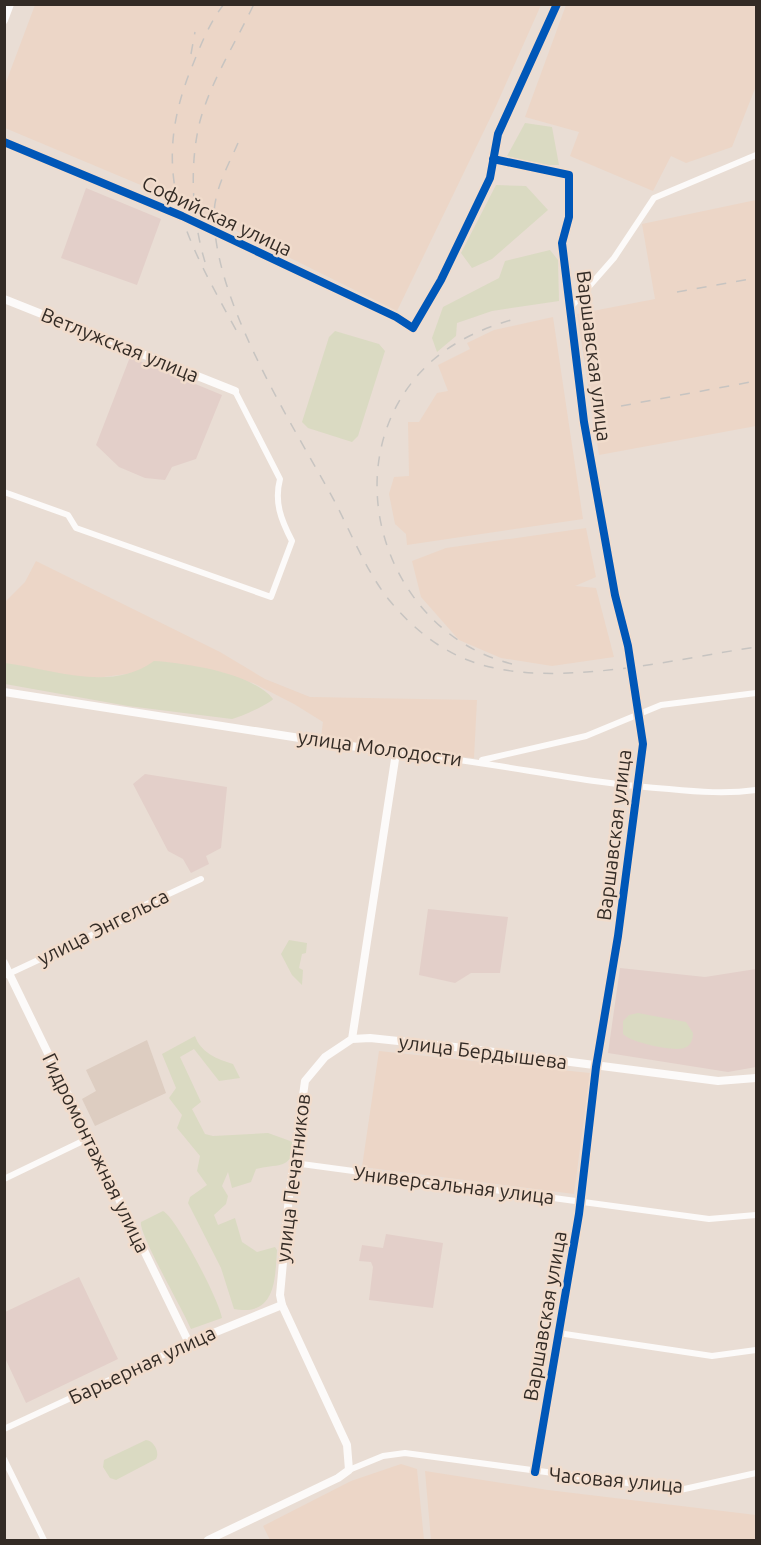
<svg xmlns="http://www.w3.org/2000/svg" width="761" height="1545" viewBox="0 0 761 1545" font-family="Ubuntu,sans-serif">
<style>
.commercial{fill:#ddcdc1}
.built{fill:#ecd6c7}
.education{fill:#e3cfc9}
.green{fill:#dadac2}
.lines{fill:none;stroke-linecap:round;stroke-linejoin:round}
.minor{stroke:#fcfaf9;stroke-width:6}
.tertiary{stroke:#fcfaf9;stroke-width:8}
.secondary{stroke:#fcfaf9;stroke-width:8}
.rail{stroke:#c7c4c1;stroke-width:1.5;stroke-dasharray:10 10;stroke-linecap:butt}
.cycleway-casing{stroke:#f1dccc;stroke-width:11}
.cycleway{stroke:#0057b8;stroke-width:8}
.labels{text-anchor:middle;stroke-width:5;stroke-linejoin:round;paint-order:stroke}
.street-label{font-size:20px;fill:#332b25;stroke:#f1dccc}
</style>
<rect width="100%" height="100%" fill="#e9ddd4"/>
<path class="commercial" d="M147,1040L166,1093L95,1126L82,1099L96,1091L86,1070Z"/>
<path class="built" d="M35,5V4L541,5L496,106L397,311L155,191L5,128V85Z
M566,5H756V86L732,147L686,163L671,156L653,191L570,156L579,132L525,117Z
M756,200V426L599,455L577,314L655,299L642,224Z
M553,317L583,519L407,545L406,534L395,524L389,494L394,477L409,476L408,422H419L437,393L448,391L438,365L470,349L467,343L494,330Z
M586,528L596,577L575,586L596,588L614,657L552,666L501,658L459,640L421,597L412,561L446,548Z
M36,561L220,652L265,679L310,697L477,700L474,758L387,750L321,737L323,722L294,704L253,683L208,671L142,672L88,679L5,664L4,603L25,582Z
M379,1051L590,1073L574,1194L362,1167Z
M401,1464L417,1469L424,1540H270L263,1526L351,1481Z
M425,1471L548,1490L756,1515V1540H431Z"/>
<path class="education" d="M86,188L161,219L137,285L61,258Z
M130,357L222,395L196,459L172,467L165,480L145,478L119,467L96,445Z
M145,774L227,787L221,848L206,856L209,864L191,873L183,859L168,851L133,784Z
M428,909L508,917L500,973H471L455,983L419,975Z
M620,968L705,977L756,969V1067L728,1072L608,1053Z
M386,1234L443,1243L433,1308L369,1300L373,1267L371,1262L359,1261L362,1245L383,1248Z
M79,1277L118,1359L26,1403L5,1358V1312Z"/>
<path class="green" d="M525,123L552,127L559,165H540L507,156Z
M496,185L526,186L548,210L492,259L472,268L461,253Z
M550,250L558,260L559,301L492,311L457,323L456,336L437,352L432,338L443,307L499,278L505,261Z
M335,331L379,344L385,351L358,436L352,442L308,428L302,422L329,337Z
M154,661C186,663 252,673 273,699C271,703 239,718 232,719L128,706L5,684V663C53,669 110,693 154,661Z
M289,940L307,943L306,953L302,954L299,968L303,970L302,985L292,975L281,954Z
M638,1013L686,1022L693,1033C693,1039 691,1046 684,1048C673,1052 630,1042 623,1034V1021L629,1015Z
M195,1036C201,1053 217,1059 233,1064L240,1078L219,1081L194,1049L180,1057L201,1102L192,1109L205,1134L213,1136L268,1133L293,1142C294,1171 275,1163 256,1169L251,1182L232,1188L228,1172L222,1186L228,1196L226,1204L214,1215L218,1225L235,1218L242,1242L257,1252L275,1247L277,1250C275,1279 276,1317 234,1309L221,1268L188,1203L190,1197L207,1185L197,1171L200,1156L177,1128L182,1115L169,1098L176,1088L162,1054Z
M163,1211C176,1217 220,1302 222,1318L191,1329C183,1310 138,1232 141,1222Z
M146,1440C154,1441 160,1452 156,1459L116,1480L110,1478L103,1467L104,1460Z"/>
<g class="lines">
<path class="minor" d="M4,142L182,216L396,317L413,328L441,280L490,178L498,134L557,4
M493,159L569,175V217L562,243L584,422L615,595L628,646L643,744L618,936L596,1067L579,1214L535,1472
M571,307L614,258L654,198L756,155
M4,492L68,515L76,528L271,597L292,541C281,520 274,502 280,479L235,391
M396,753C488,760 577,783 669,789C699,792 727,794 756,790
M482,760L586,736L661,705L756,693
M4,976L111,926L124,919L132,911L201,879
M294,1163L709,1219L756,1215
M4,1179L89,1138
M558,1333L712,1356L756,1350
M4,1429L189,1343
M4,1459L44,1540
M349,1470L383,1456L405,1453L680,1490L756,1473"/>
<path class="tertiary" d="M4,299L235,391
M4,692L396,753L352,1039
M282,1305L280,1295L289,1196L305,1081L325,1057L352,1039L370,1038L455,1047L718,1081L756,1078"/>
<path class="secondary" d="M4,20L10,4
M4,963L189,1343L282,1305L347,1445L349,1470L338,1478L208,1540"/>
<path class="rail" d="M224,4C209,23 200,47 191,69C148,176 186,238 236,330
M191,54L195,32
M238,143C228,166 214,190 214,216C215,305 293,425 335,502C352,535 367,573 390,601C412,628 441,651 473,662C552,690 675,659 756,647
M205,262C192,219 189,165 200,121C211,81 236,42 254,4
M677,292L756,278
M621,406L756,381
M512,664C380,631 328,453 433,360C459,338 486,327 518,318"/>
<g class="cycleway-casing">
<path id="cycleway" d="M4,142L182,216L396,317L413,328L441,280L490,178L498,134L557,4
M493,159L569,175V217L562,243L584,422L615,595L628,646L643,744L618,936L596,1067L579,1214L535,1472"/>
</g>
<use href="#cycleway" class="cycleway"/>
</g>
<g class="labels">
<g class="street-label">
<text transform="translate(217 216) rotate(25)" y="7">Софийская улица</text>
<text transform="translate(120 345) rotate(22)" y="7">Ветлужская улица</text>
<text transform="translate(594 356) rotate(83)" y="7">Варшавская улица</text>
<text transform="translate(380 748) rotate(8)" y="7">улица Молодости</text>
<text transform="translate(614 835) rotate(-83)" y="7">Варшавская улица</text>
<text transform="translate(103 927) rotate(-27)" y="7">улица Энгельса</text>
<text transform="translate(483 1052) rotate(7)" y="7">улица Бердышева</text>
<text transform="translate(96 1153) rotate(64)" y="7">Гидромонтажная улица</text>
<text transform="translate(293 1178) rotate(-83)" y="7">улица Печатников</text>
<text transform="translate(454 1185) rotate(7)" y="7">Универсальная улица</text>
<text transform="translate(545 1316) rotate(-80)" y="7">Варшавская улица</text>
<text transform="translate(142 1365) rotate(-25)" y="7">Барьерная улица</text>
<text transform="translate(616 1480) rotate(5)" y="7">Часовая улица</text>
</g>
</g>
<rect width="761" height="1545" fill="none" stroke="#332b25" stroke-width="12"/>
</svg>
